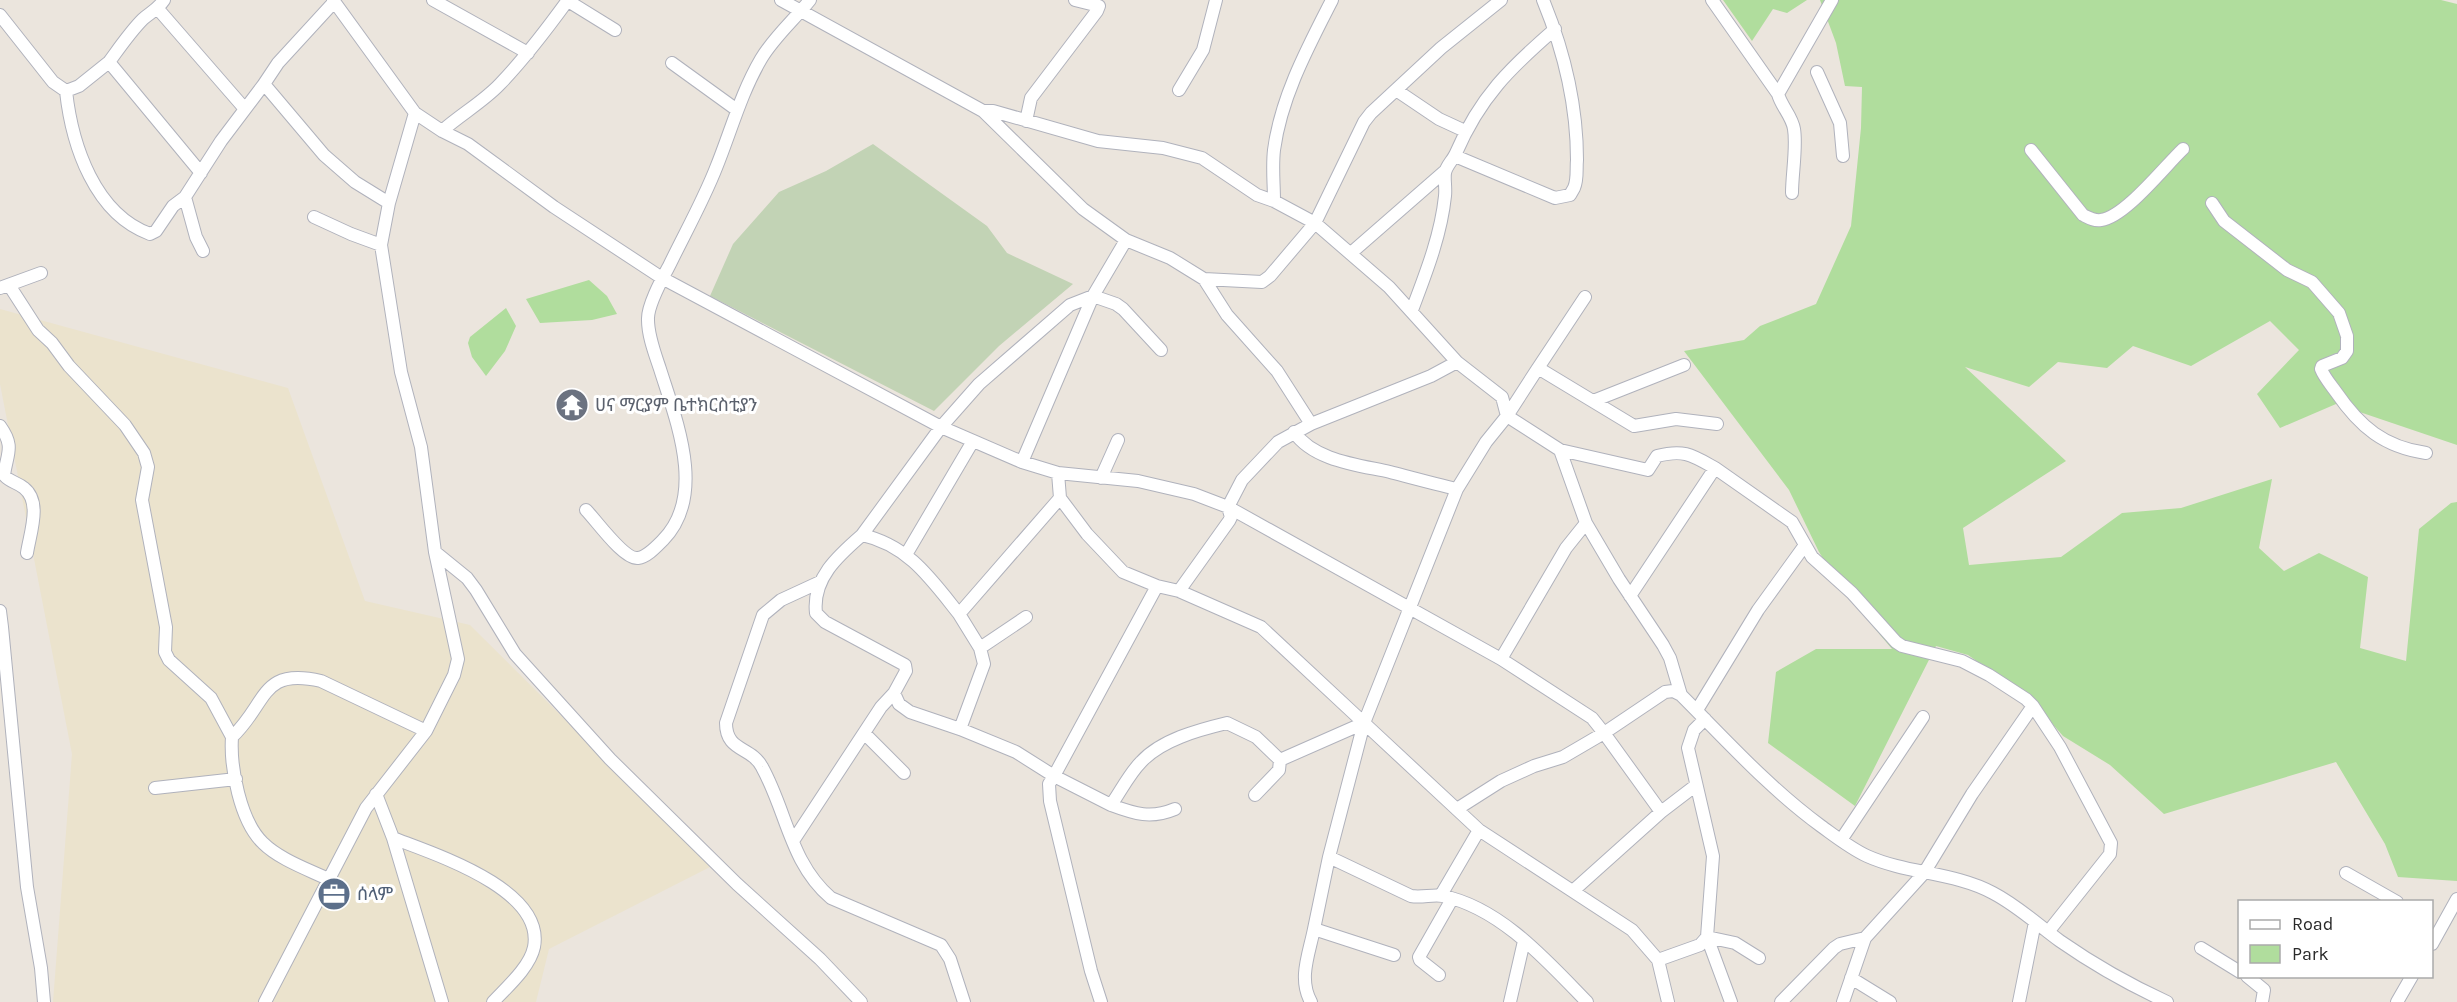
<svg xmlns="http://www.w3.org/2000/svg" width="2457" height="1002" viewBox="0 0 2457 1002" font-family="Karla,'Noto Sans Ethiopic',sans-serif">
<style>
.education{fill:#ebe3cd}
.green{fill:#b0dd9d}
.cemetery{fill:#c2d3b5}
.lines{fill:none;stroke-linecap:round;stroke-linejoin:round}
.minor-casing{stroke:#b0b2bc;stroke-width:14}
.minor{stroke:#fff;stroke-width:12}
.labels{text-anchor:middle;stroke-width:6;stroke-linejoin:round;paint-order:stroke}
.worship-label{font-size:18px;fill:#5b616d;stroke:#fff;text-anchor:start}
.service-label{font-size:18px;fill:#4e5e75;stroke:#fff;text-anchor:start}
</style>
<rect width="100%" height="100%" fill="#ebe5dd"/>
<path class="education" d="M0,309L288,388L365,601L470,625L712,866L549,949L536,1002H53L72,754L0,384Z"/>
<path class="green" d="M1723,0H1807L1787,13L1773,9L1752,41Z
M1820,0H2441L2457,4V445L2336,404L2280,428L2257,394L2299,350L2270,321L2191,366L2133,346L2107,368L2058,362L2029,387L1965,367L2066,461L1963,528L1969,565L2061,557L2122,513L2181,508L2272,479L2259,548L2284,571L2319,553L2368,577L2360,648L2406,661L2419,529L2451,503L2457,502V881L2398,877L2385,844L2336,762L2164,814L2110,765L2063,736L2031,699L1968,655L1936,646L1855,806L1768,743L1776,672L1816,649H1892L1845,593L1819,552L1789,490L1684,351L1744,340L1760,326L1816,304L1851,226L1861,128L1862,87L1845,86L1836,43Z
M589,280L607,296L617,314L592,320L540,323L526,299Z
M506,308L516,326L505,351L486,376L472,357L468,343L470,337Z"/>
<path class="cemetery" d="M873,144L987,226L1007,253L1073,284L999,346L934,411L710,296L733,244L779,192L826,171Z"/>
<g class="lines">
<g class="minor-casing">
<path id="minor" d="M164,0C158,9 151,12 143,19C130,32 120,47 109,62L201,173
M433,0L528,53
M781,0L983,111L1083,209L1126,240L1170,258L1204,279L1262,282L1270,276L1315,223L1364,122L1371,113L1441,48L1501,0
M1712,0L1778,94C1781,106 1792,116 1794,129C1797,147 1792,174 1792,193
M568,1L615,30
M334,2L278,63L264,84L324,155L355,182L389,203
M158,9L245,109
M0,15L53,82L66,91L79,86L109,62
M672,63L737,110
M1817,72L1840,123L1843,156
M1179,90L1203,50L1216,0
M1396,90L1439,119L1465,131
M66,91C72,146 95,214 150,234L156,231L173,206L185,197L221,141L264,84
M1778,94L1832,0
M983,111H993L1098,141L1163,148L1202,158L1257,195L1274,201L1315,223L1389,287L1457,362L1502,397L1507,416L1486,442L1457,489L1364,723L1261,627L1179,591L1157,586L1123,572L1087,534L1060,498L959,614C931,579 908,545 862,535C839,555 812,578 816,613L825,622L905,665L906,671L894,693L899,704L910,712L960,729L1016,752L1054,776L1049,784L1050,801L1091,971L1101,1002
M415,113L442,131L468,144L554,207L662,278L941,427L1022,462L1058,473L1138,481L1194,494L1228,507L1501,659L1592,718L1604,733L1665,692L1673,691L1681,695C1726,740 1769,788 1821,826C1835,836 1850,848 1867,856C1907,874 1954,872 1993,893C2018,906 2038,925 2060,941C2093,964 2130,985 2167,1002
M1026,121L1031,98L1097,11L1099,6L1075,0
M442,131C461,114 483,102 500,84C525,58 547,29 568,0
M2031,150L2083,215C2089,218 2094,221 2101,220C2125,217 2164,167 2183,149
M1455,156L1555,198L1570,195L1574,188C1578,179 1576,169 1577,160C1577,105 1564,51 1543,0
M185,197L196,237L203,251
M1274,201C1274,184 1272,167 1274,150C1281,97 1308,47 1332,0
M2212,203L2224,221L2287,270L2312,282L2339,313L2347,336V351L2342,358L2322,366L2321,369C2324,377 2331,385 2336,392C2360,427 2384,447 2426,453
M314,217L351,234L381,245
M1351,253L1445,171
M1204,279L1227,315L1277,371L1311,424
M9,285L38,330L52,343L69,366L125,425L144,453L148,467L142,500L166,627L165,652L169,660L211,698L232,737
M0,288L41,273
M1412,310C1426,273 1441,235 1445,196C1446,188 1444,180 1445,173C1446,166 1453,160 1456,153C1480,97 1510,68 1555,29
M1538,368L1585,297
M1593,401L1684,365
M0,426C15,447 7,453 4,475C9,482 17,482 24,488C42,502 30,533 27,553
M1294,432C1314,461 1359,465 1390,472C1413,478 1435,484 1457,489
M1560,450L1648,470L1657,456C1684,449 1692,455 1715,468L1630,596
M1022,462L1093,296L1126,240
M1715,468L1792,522L1812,557L1852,593L1896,642L1902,646L1962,661L1989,675L2026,699L2033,706L2060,747L2111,843L2110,854L2048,932
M1058,473L1060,498
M1101,478L1118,440
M586,510C596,520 624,560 638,558C647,557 656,547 663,540C707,495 676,420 660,369C655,354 648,336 648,320C647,306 662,279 669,266C685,233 703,201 716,168C731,131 741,93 761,59C774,37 794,20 810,0
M1586,523L1560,450L1507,416L1538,368L1634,426L1676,419L1717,424
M862,535L941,427L979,384L1070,305L1093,296L1116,304L1123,309L1161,350
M435,552L467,578L476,590L515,654L610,759L737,884L820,959L861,1002
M907,553L973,441
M820,582L781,600L763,615L726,723C726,752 751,746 762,767C787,812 790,863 831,898L941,945L950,959L964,1002
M1157,586L1054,776L1111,805C1121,791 1129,774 1141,762C1161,740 1198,730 1227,723L1256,737L1280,760L1364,723
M1179,591L1229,521L1231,517L1228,507L1242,480L1278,442L1311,424L1431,376L1457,362
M0,611L2,627L0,629
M959,614L980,648L984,664L960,729
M2,627L27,887L41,968L44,1002
M980,648L1026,617
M1501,659L1566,548L1586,523L1619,579L1663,645L1670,658L1681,695
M1697,710L1758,610L1805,545
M864,733L904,773
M155,788L236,779
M376,794L393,838L442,1002
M1255,795L1279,770L1280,760
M1111,805C1135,814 1151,819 1175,809
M1457,809L1501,781L1534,766L1563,757L1604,733L1661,812
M393,838C434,854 545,889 534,947C530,967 507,987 493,1002
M1841,840L1923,717
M793,841L881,707L894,693
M1329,857L1411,896C1422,898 1433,894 1443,896C1501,908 1548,962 1587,1002
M2346,873L2397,902
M328,879C307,869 279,859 263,843C240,821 230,767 232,737C268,703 260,667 321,681L426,731
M1574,890L1661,812L1695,786
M1441,895L1479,830
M1314,929L1329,857L1364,723L1479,830L1632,930L1658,960L1668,1002
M2432,944L2457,899
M2201,948L2240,972
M1658,960L1700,945L1707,937L1713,856L1688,748L1694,730L1705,719
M1439,975L1420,960L1419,957L1452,899
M2247,976L2264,990L2262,1002
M1851,978L1890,1002
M265,1002L366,808L426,731L454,675L458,659L435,552L421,447L401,372L381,245L389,203L415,113L333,0
M1311,1002C1298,979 1309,954 1314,929L1394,955
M1510,1002L1524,941
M1731,1002L1707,937L1735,943L1759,958
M1781,1002L1834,948L1840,944L1865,938
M1843,1002L1865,938L1924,873L1972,794L2033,706
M2019,1002L2035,922
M2397,1002L2412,976"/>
</g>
<use href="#minor" class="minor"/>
</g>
<defs>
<g id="temple-disc" transform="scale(1.725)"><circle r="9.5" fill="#6b7280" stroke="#fff"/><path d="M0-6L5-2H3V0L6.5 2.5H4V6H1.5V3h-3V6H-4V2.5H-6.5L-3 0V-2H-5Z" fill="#fff"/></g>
<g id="office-disc" transform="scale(1.725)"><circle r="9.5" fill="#5c6f8a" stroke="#fff"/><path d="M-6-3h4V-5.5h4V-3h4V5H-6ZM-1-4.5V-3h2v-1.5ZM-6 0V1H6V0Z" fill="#fff"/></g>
</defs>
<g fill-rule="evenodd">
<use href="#temple-disc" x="572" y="405"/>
<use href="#office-disc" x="334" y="894"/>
</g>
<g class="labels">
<g class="worship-label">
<text x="595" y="411">ሀና ማርያም ቤተክርስቲያን</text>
</g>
<g class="service-label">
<text x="357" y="900">ሰላም</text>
</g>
</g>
<rect x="2238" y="900" width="195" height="78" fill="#ffffff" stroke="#aaaaaa" stroke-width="1.5"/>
<rect x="2250" y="920" width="30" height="9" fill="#ffffff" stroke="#aaaaaa" stroke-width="1.5"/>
<text x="2292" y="930" font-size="18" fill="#2a2a2a">Road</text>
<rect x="2250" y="945" width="30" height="18" fill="#b0dd9d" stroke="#aaaaaa" stroke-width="1.5"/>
<text x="2292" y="960" font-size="18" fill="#2a2a2a">Park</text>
</svg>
